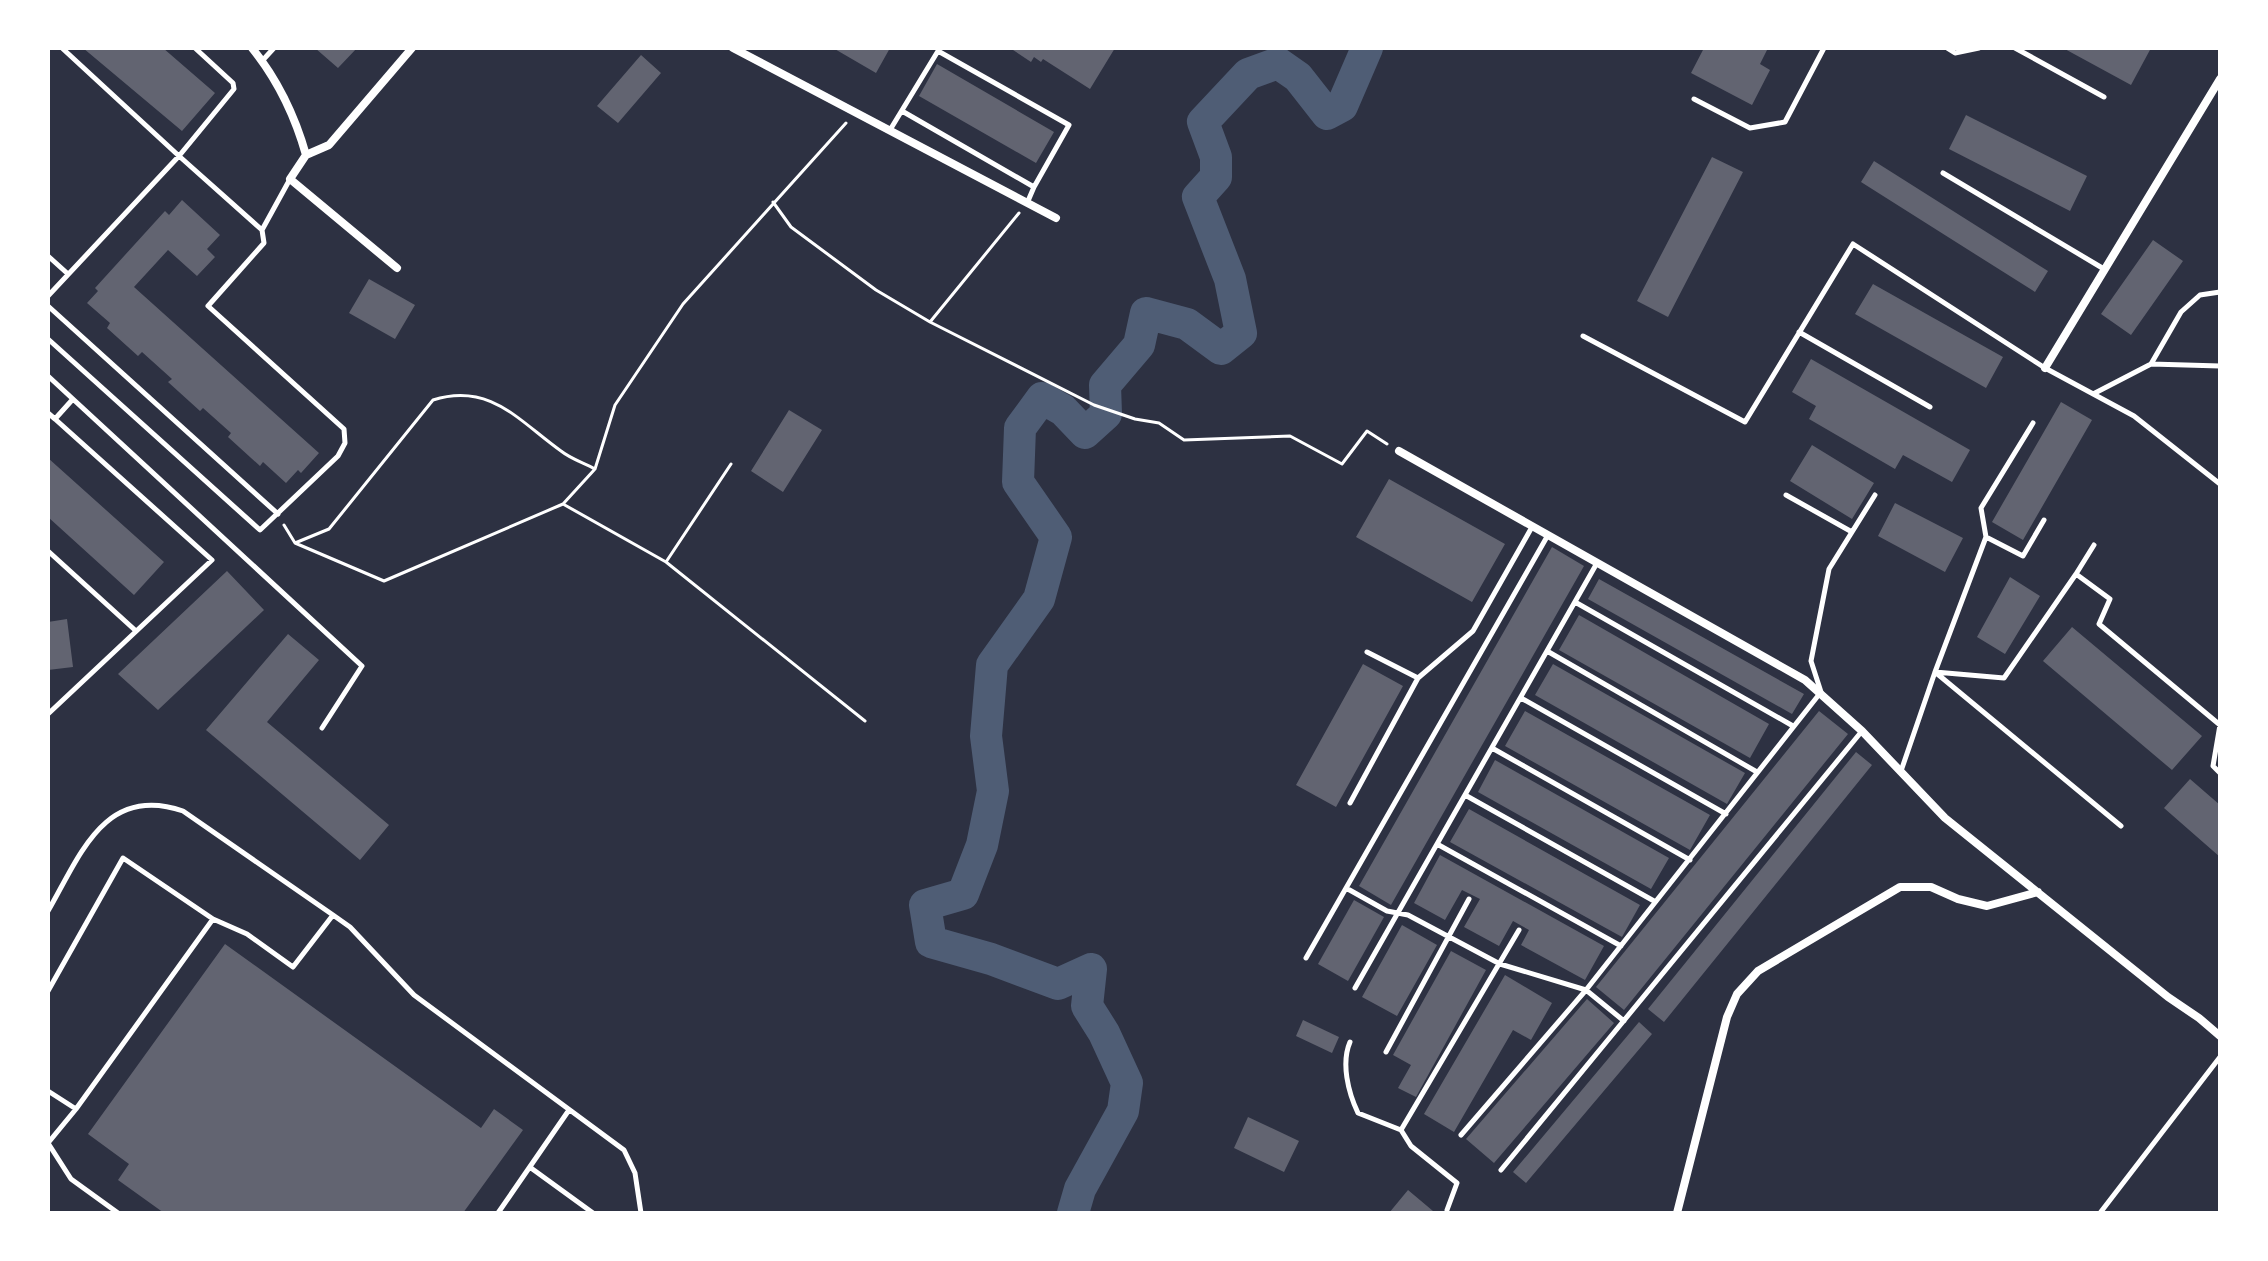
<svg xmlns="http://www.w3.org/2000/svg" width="2268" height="1261" viewBox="0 0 2268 1261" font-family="'PT Sans Narrow',sans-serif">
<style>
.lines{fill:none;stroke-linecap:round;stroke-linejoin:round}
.river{stroke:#4f5d75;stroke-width:32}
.building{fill:#626471}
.path{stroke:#fff;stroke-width:3}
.service{stroke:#fff;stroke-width:5}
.minor{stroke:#fff;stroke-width:8}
</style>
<rect width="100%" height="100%" fill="#2d3142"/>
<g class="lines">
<path class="river" d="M1073,1213L1080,1189L1123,1111L1127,1083L1104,1033L1087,1006L1091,969L1058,984L991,959L931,942L925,905L963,894L982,845L993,791L986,736L992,665L1039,599L1056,537L1018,482L1020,428L1042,398L1063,410L1085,433L1106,414L1105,385L1139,345L1146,313L1187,324L1221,349L1241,333L1230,279L1198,197L1216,177V157L1203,122L1248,74L1278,63L1298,77L1327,114L1342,106L1367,48"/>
</g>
<path class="building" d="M83,48H163L215,93L182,131Z
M315,48H357L338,68Z
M833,48H890L876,73Z
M1010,48H1115L1090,89L1043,59L1041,62L1034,57L1031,62Z
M1704,48H1768L1760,64L1770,70L1752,105L1691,73Z
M2063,48H2151L2131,85Z
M641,55L661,73L618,123L597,106Z
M937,64L1054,132L1036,163L919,96Z
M1966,115L2087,176L2070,211L1949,149Z
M1712,157L1743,172L1668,317L1637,301Z
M1874,161L2048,271L2035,292L1861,182Z
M182,200L220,235L207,249L215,257L197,276L168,250L134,287L319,453L301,473L298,470L286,483L263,462L260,466L228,437L231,433L203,408L200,411L168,382L172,379L142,352L138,356L107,328L110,323L87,303L98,291L95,288L165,211L169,215Z
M2153,240L2183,261L2131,335L2101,314Z
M369,279L415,305L395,339L349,313Z
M1873,284L2003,357L1986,388L1855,314Z
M1811,359L1970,450L1952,482L1903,455L1895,469L1809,419L1816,406L1792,392Z
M2061,402L2092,420L2023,540L1992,522Z
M789,410L822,430L783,492L751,471Z
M1812,445L1874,483L1852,519L1790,481Z
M48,458L164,562L134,595L48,517Z
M1389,479L1505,544L1472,602L1356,537Z
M1895,503L1963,538L1945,572L1878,536Z
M1552,547L1584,566L1391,905L1359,886Z
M227,571L264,610L158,710L118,674Z
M2010,577L2040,596L2005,654L1977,637Z
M1599,579L1804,694L1792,714L1588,599Z
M1579,615L1769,724L1750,758L1559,650Z
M67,619L73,667L48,670V622Z
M2072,627L2202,736L2172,770L2043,661Z
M288,634L319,660L267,722L389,825L360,860L206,730Z
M1363,664L1403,686L1336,807L1296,785Z
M1553,664L1745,773L1727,804L1535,695Z
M1525,711L1710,815L1690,850L1505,746Z
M1819,711L1848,734L1624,1010L1596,987Z
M1856,752L1872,765L1664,1022L1648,1009Z
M1495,760L1669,858L1651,889L1478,792Z
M2190,779L2220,805V857L2164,808Z
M1469,809L1640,905L1622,937L1450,842Z
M1440,855L1604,946L1585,980L1521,945L1529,930L1513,921L1499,946L1464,927L1480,899L1462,890L1445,920L1414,903Z
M1354,900L1384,917L1348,981L1318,964Z
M1402,925L1437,945L1397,1016L1362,997Z
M225,944L481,1128L494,1109L523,1130L463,1213H164L118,1180L129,1164L88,1134Z
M1451,951L1486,970L1416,1097L1398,1088L1411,1065L1393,1055Z
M1505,975L1552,1003L1531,1040L1513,1030L1454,1132L1424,1114Z
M1587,999L1614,1023L1494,1163L1466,1139Z
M1303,1020L1339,1037L1332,1053L1296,1036Z
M1639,1022L1652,1034L1526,1183L1513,1172Z
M1248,1117L1299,1141L1284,1172L1234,1148Z
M1408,1190L1433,1211L1431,1213H1389Z"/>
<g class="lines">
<path class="path" d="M773,202L791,227L876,290L930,322L1019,213
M930,322L1094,405L1135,419L1159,423L1184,440L1290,436L1342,464L1367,431L1387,444
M595,469L615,405L683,304L846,123
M284,525L295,543L384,581L563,504L666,562L731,464
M295,543L329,529L433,400C490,382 519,421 561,451C571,459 584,463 595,469L563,504
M666,562L865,721"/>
<path class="service" d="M62,48L179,156L234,89L233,83L195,48
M1947,48L1955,53L1979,48
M2015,48L2104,97
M262,61L274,48
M1694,99L1750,128L1785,122L1824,48
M890,130L938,51L1069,125L1034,187L902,111
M1943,173L2104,269
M1028,201L1034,187
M48,256L68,274
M48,296L179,156L262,230
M48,306L278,514
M1799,332L1930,407
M1583,336L1745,422L1853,244L2045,368L2134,416L2220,484
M48,339L260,530L338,456L345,443L344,429L208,306L264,243L262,230L290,179
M2151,364L2220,366
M48,376L362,666L322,728
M2095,393L2151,364L2181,312L2200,295L2220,292
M48,413L55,419
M2033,423L1981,508L1986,537L1935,672L2004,678L2076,574L2110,599L2099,624L2220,725L2213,766L2220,773
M1786,495L1852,532
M1986,537L2023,556L2044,520
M48,551L136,631
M2076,574L2094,545
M1575,602L1793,726
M1547,651L1757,772
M1367,652L1418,678
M1521,698L1726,814
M48,714L212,560L55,419L73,399
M1492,748L1690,860
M1901,771L1935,672L2121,826
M1465,795L1654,901
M1350,803L1418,678L1473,631L1532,527
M1437,844L1621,946
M1346,888L1387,911L1408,915L1500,964L1586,990L1624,1021
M48,911C80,856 104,784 183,811L333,915L350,927L414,995L624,1150L635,1173L641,1213
M1306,958L1548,535
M1355,988L1597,563
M48,991L123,858L213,919
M1350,1042C1341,1063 1348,1092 1358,1113L1401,1130L1411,1146L1457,1183L1447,1210
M1386,1052L1469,899
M48,1091L76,1109
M1401,1130L1519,930
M1461,1135L1586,990L1821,692L1811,661L1829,569L1875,495
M48,1143L76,1109L213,919L247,934L293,967L333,915
M48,1143L71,1179L118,1213
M531,1168L593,1213
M1501,1170L1862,731
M498,1213L569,1110
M2100,1213L2220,1057"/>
<path class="minor" d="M252,48C277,79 295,116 306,155L290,179L397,268
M733,48L1056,218
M306,155L329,145L412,48
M2045,368L2220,79
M1399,451L1805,680L1862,731L1945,818L2168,997L2199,1018L2220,1036
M1677,1213L1727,1017L1737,994L1758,971L1900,887H1931L1958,899L1987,906L2038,892"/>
</g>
<rect width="2268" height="1261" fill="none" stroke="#ffffff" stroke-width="100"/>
</svg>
